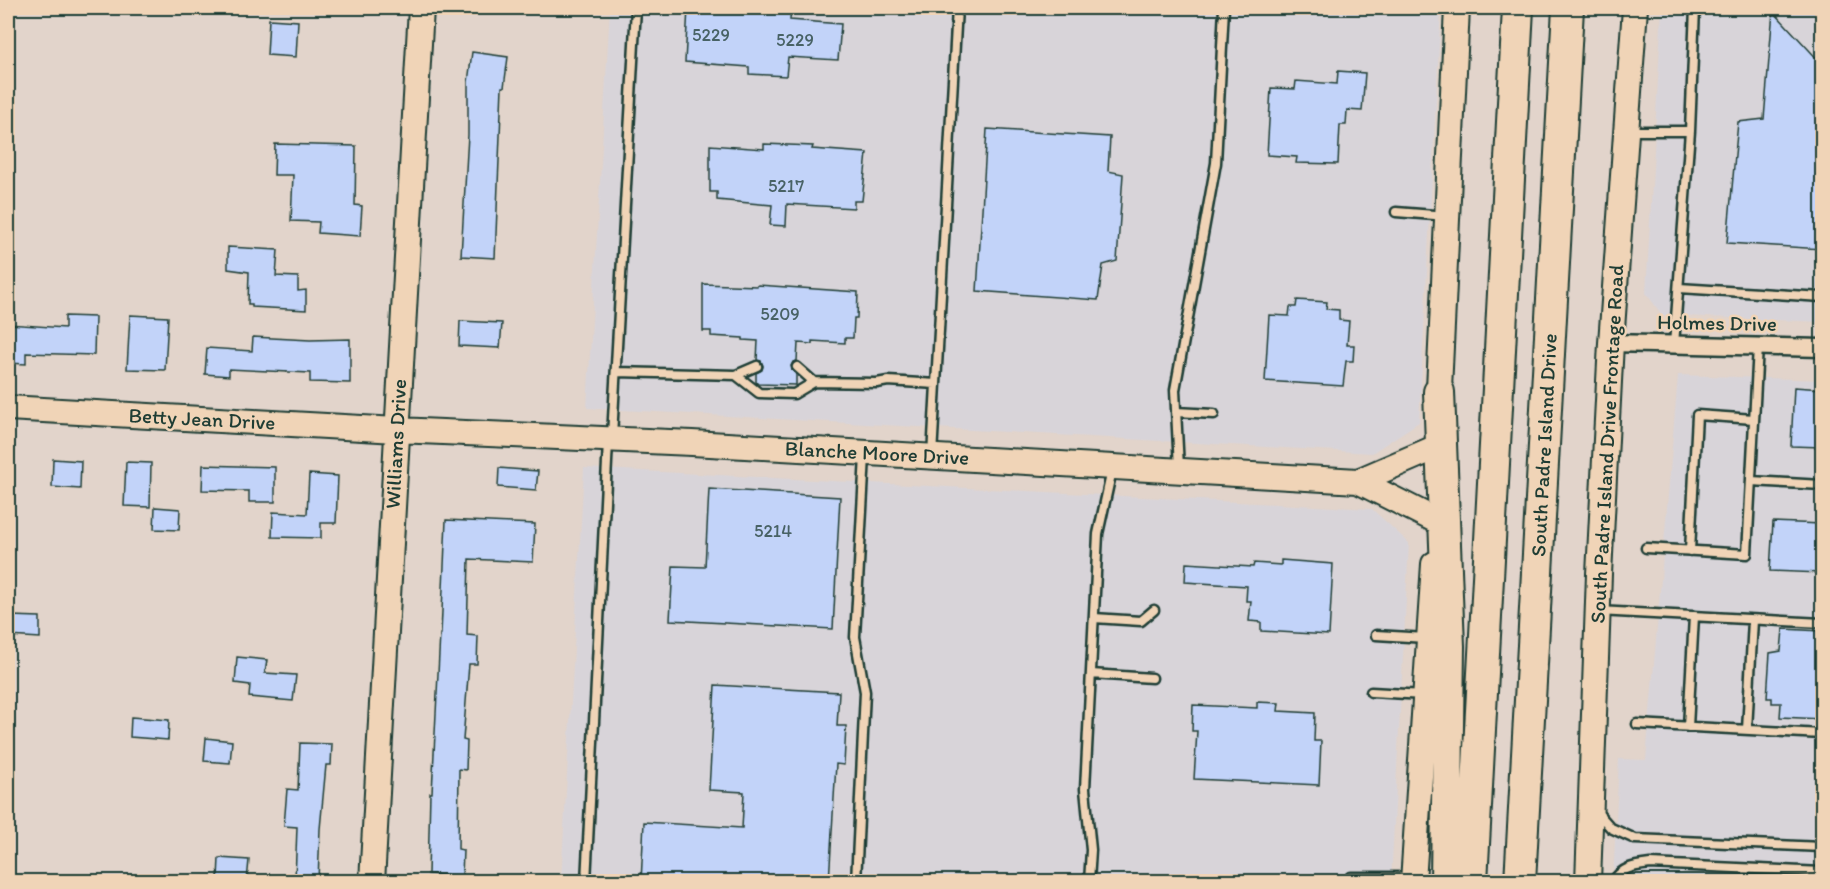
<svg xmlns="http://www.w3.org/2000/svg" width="1830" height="889" viewBox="0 0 1830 889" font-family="Itim,sans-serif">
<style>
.built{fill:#d8d4d9}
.building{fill:#c2d3f9;stroke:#1f3d34;stroke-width:1.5}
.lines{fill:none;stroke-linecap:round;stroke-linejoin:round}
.lane-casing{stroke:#1f3d34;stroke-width:13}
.street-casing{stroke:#1f3d34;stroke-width:21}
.secondary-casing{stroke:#1f3d34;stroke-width:28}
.highway-casing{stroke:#1f3d34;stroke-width:34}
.lane{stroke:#f0d4b7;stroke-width:8}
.street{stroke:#f0d4b7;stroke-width:16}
.secondary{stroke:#f0d4b7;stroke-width:24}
.highway{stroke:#f0d4b7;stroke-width:30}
.labels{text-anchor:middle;stroke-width:5;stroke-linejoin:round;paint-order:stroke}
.number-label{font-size:18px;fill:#486265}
.street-label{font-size:21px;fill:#1f3d34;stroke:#f0d4b7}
</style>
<rect width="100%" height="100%" fill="#e2d4cb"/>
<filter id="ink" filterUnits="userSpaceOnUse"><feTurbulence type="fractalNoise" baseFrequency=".0167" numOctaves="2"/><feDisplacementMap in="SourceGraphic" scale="12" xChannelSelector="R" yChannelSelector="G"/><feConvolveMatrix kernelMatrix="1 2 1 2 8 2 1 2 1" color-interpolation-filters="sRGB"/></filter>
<g filter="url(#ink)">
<path class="built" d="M610,8H1441L1419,422L1372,453L587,408Z
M1662,8H1822V322L1662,315L1646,293Z
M1678,375L1822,380V881L1613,882L1619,759L1646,760Z
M584,468L1372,509L1409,543L1391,881L561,882Z"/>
<path class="building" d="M688,8H791L790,20L841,24L838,60L788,57L786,76L749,74V67L685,62Z
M1773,11L1822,64V249L1727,243L1738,122L1764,119Z
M269,19L298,21L296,57L267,55Z
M472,52L508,57L504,87H502L495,258L461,256L468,135V82Z
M1338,71L1365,73L1362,111L1347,110L1346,125H1340L1338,164L1296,163L1297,157L1267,155L1271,88L1295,89L1296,81L1337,84Z
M987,129L1110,137L1108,171L1123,174L1117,261L1103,265L1098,300L977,291Z
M275,144L356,146L355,205L362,206L360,236L318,233L319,222L291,221L293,175H274Z
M764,144L813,146L812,149L867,153L862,201H854V208L787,204L786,226L770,225L772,205L717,200V192H710V145L764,149Z
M228,247L278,250L276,276L298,277V291L306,290V310L252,307V304H248L249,272L228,269Z
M703,284L757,286L758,285L858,292L857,318H854L853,338H845V343L812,341V344L798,343L797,361L793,362L791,366L796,375V385L758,384L756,382V373L762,370L763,366L761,361L757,360L758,341L743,340V338L711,336V331H703Z
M1297,300L1327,302L1326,309L1339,310V320L1349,321L1347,345H1354L1353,361H1346L1343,386L1265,381L1269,315L1289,316L1290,307H1296Z
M130,315L168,317L165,370L127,369Z
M65,316L95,317L94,355L26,353V364L8,363V324L65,328Z
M460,321L502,323L500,348L459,346Z
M253,337L310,340L350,339V383L310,382V373L229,369V376L205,374L207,348L252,351Z
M1794,387L1822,389V447L1791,446Z
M53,459L81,461L80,489L52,487Z
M126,462L151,463L150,507L124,506Z
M203,465L275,467V502H249V491L202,490Z
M499,468L538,471L536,490L498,487Z
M309,474L338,476L336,523H321V538L272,537L273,512L307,514Z
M709,489L840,497L833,629L670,620L673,566L705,567Z
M155,507L180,509L179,530L154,529Z
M446,520L535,524L533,562L469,559L467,635L478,636L477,664H469L463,740L467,741L466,770L459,769L458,849L463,850L462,876L428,874L430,793H432L440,634H441Z
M1773,522L1822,524V573L1770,571Z
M1281,560L1333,564L1329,635L1261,631V622L1249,621L1251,601H1246L1247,586L1185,582L1186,563L1253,567L1254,563L1281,565Z
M10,616L40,617V638L9,636Z
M1783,629L1822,631V719L1780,717L1781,703H1772V698H1767L1770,653L1781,651Z
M237,657L267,660L265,673L296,675L293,701L249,697L250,685L235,683Z
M715,685L839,692L837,726H846L844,765L836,764L829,882H641L644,822L742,828L744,792L709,790Z
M1257,702L1279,703L1278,711L1315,713L1314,741H1321L1319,785L1194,779L1197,731H1192L1193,705L1257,708Z
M131,717L169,720L168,740L130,737Z
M206,738L232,741L230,763L204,761Z
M300,743L332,744L331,765H326L320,829L318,881L295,880L297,827L284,826L287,789L298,790Z
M219,858L249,860L247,881L218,879Z"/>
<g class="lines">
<g class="lane-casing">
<path id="lane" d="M1629,131H1690L1674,345
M1690,131L1695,8
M1396,212L1447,216
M1679,288L1822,297
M797,367L814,382
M617,372L736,375L759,393L794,394L814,382L877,383L888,381L936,384
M736,375L757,366
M1176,412L1214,414
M612,436L636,8
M932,456L957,8
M1179,468L1175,390L1216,163L1224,8
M1751,481L1822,485
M1646,548L1747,554L1758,346
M1690,551L1697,415L1754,419
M1598,611L1822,623
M1094,618L1141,621L1154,610
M1376,635L1426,638
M1091,674L1152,678
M1371,692L1424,695
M1637,724L1822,734
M1688,727L1694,616
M1747,730L1753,620
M1596,811L1611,828L1635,839L1822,847
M1351,877H1412
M586,882L608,442
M856,882L865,692L855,637L865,456
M1089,882L1091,850L1085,789L1098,534L1112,470
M1613,882C1622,867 1634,866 1650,864L1822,872"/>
</g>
<g class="street-casing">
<path id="street" d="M1611,343L1822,348"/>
</g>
<g class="secondary-casing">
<path id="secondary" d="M8,408L397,430L692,443L1358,481L1437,521
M1438,410L1457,8
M1358,481L1437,447
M372,882L421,8
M1413,882L1434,564
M1588,882L1599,574L1611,343L1635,8"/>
</g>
<g class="highway-casing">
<path id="highway" d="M1439,392L1449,646L1446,882
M1472,882L1518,8
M1520,882L1568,8"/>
</g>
<use href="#lane" class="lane"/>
<use href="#street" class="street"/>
<use href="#secondary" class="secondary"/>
<use href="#highway" class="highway"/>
</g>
</g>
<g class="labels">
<g class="number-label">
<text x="711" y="41">5229</text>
<text x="795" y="46">5229</text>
<text x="786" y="192">5217</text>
<text x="780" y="320">5209</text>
<text x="773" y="537">5214</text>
</g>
<g class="street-label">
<text transform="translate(1717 323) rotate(1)" y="7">Holmes Drive</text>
<text transform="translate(202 419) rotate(3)" y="7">Betty Jean Drive</text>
<text transform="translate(396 444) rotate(-87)" y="7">Williams Drive</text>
<text transform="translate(1607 444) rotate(-87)" y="7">South Padre Island Drive Frontage Road</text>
<text transform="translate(1544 445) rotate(-87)" y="7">South Padre Island Drive</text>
<text transform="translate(877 453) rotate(3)" y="7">Blanche Moore Drive</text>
</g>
</g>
<rect width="1830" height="889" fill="none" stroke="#f0d4b7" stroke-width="30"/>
<rect x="15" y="15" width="1800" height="859" fill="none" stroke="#1f3d34" stroke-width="2" filter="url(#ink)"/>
</svg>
